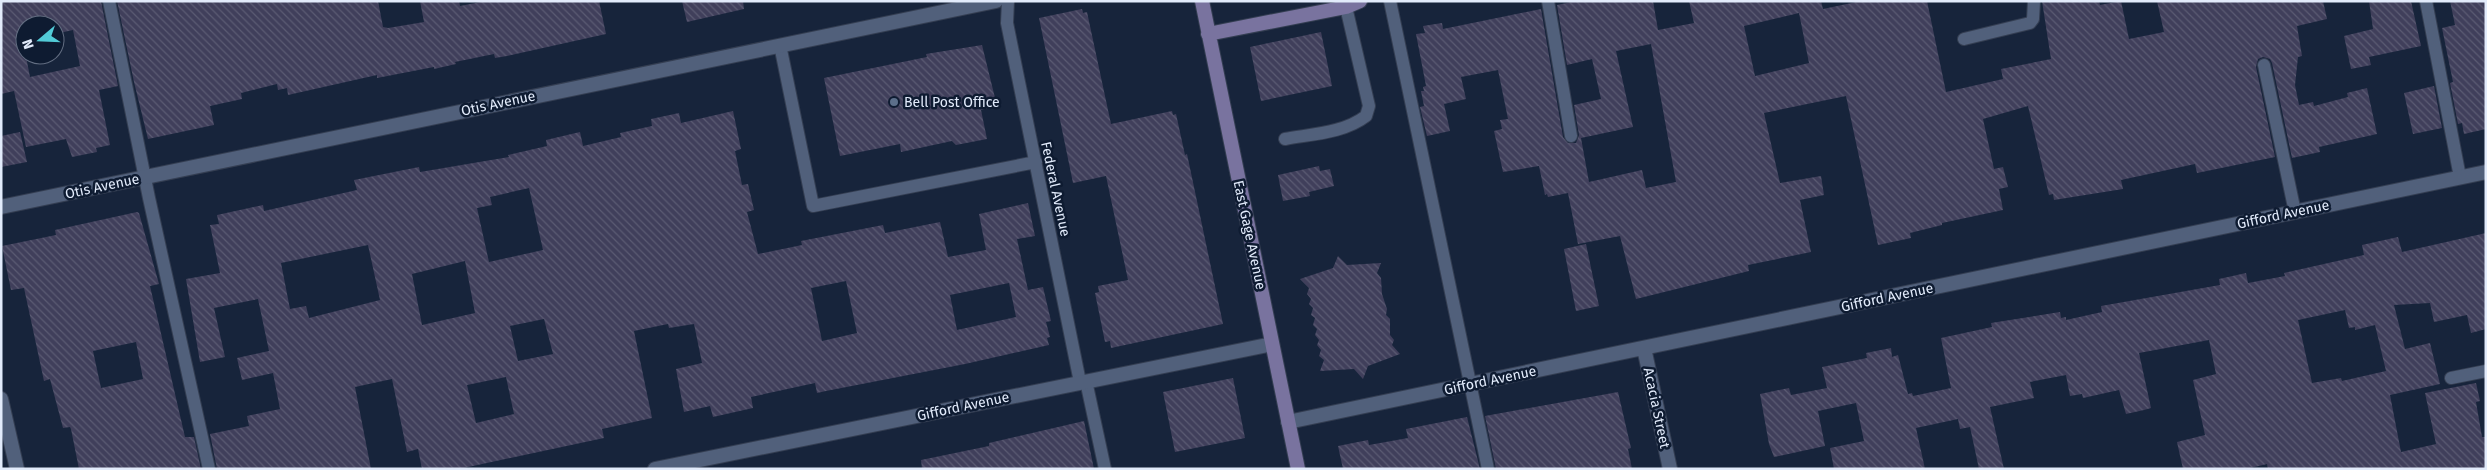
<svg xmlns="http://www.w3.org/2000/svg" width="2487" height="470" viewBox="0 0 2487 470" font-family="'Fira Sans',sans-serif">
<style>
.building{fill:url(#building-back-hatch);fill-rule:evenodd}
.lines{fill:none;stroke-linecap:round;stroke-linejoin:round}
.service-casing{stroke:#343e52;stroke-width:14}
.minor-casing{stroke:#343e52;stroke-width:16}
.tertiary-casing{stroke:#343e52;stroke-width:16}
.secondary-casing{stroke:#343e52;stroke-width:16}
.service{stroke:#51607b;stroke-width:12}
.minor{stroke:#51607b;stroke-width:14}
.tertiary{stroke:#51607b;stroke-width:14}
.secondary{stroke:#79739f;stroke-width:14}
.service-dot{fill:#5c6f8a;stroke:#0e1b31;stroke-width:2}
.labels{text-anchor:middle;stroke-width:5;stroke-linejoin:round;paint-order:stroke}
.poi-label{font-size:14px;fill:#e2ebfb;stroke:#0e1b31;text-anchor:start}
.street-label{font-size:14px;fill:#e2ebfb;stroke:#0e1b31}
</style>
<defs>
<pattern id="building-back-hatch" width="6" height="6" patternUnits="userSpaceOnUse" patternTransform="scale(1.25)"><rect width="6" height="6" fill="#403f5b"/><path d="M-1 5l2 2M0 0l6 6M5-1l2 2" fill="none" stroke="#5b5b73"/></pattern>
</defs>
<rect width="100%" height="100%" fill="#17243b"/>
<path class="building" d="M1,1H101L118,86L99,90L110,145L96,148L97,152L72,157L66,139L26,147L14,91L1,94ZM25,25H55V34L73,30L80,66L30,77L23,41L25,40Z
M117,1H378L383,27L388,28L424,22L420,1H459L460,6L486,1H599L606,34L507,56L495,58L494,54L455,62L456,64L434,69V67L377,78V75L288,95L287,88L278,90L277,84L241,93L242,99L210,106L214,125L148,139L134,82Z
M682,1H743L744,9L687,22Z
M1576,1H1653L1658,30L1694,23L1689,1H1821L1823,9L1861,1H1927L1946,92L2003,79L2001,69L2051,59L2042,1H2099L2100,5L2121,1L2129,39L2164,32L2157,1H2323L2327,19L2297,26L2302,56L2298,57L2295,85L2299,105L2313,102L2314,106L2348,97L2347,93L2367,88L2377,134L2319,147L2320,152L2292,158L2272,63L2270,59L2263,57L2258,59L2256,67L2275,157L2197,173L2195,164L2121,180L2123,189L2054,200L2053,194L2049,195L2028,106L1983,119L1994,169L2003,167L2008,187L1999,189L2003,210L1942,223V225L1910,233L1911,238L1878,245L1846,96L1764,113L1780,183L1821,176L1824,195L1800,200L1811,252L1748,265L1749,271L1636,299L1620,236L1578,244L1568,193L1548,197L1547,194L1545,195L1539,166L1503,172L1494,131L1502,129L1500,120L1508,119L1498,70L1461,77L1466,99L1444,104L1450,131L1427,136L1420,107L1424,106L1421,91H1424L1423,87L1426,86L1416,34L1425,33L1423,26L1442,23L1443,29L1541,9L1563,137L1568,143H1576L1579,135L1574,105L1601,99L1592,59L1567,65L1557,5ZM1799,13L1809,63L1755,76L1744,26ZM1651,44L1676,182L1646,188L1642,170L1589,182L1581,138L1633,127L1616,51Z
M2369,1H2411L2421,46L2369,57L2371,65L2351,69L2344,36L2373,29Z
M2450,1H2486V129L2464,134L2462,123L2458,124L2450,83L2453,82L2442,28L2455,25Z
M1082,9L1083,13L1087,12L1111,124L1172,111L1173,115L1176,114L1185,155L1187,154L1223,324L1111,348L1110,341L1105,342L1095,293L1099,292L1098,286L1128,280L1106,176L1073,183L1039,18Z
M1321,32L1332,86L1261,101L1250,47Z
M982,45L996,102H994L995,107L981,110L987,139L956,145L952,141L901,152L900,144L840,156L824,78L927,57L926,54Z
M2434,86L2442,128L2413,134L2404,93Z
M733,111L741,149L735,151L742,185L748,184L754,210L747,212L758,254L802,245L801,241L883,225L885,233L940,222L948,257L986,250L979,214L1028,203L1035,236L1017,239L1028,290L1043,287L1051,321L1046,322L1050,337L1047,338L1049,345L965,364L826,391L817,393L815,383L751,397L753,408L713,417L710,406L684,412L676,369L702,363L694,324L669,328L668,324L634,331L652,418L602,429L604,438L459,469H422L418,449L407,452L392,379L355,387L371,469H217L210,434L249,426L247,416L280,409L273,373L242,380L237,358L269,351L258,299L214,308L225,357L200,362L186,279L220,273L210,225L219,224L217,215L263,205L264,211L357,190L354,180L419,167L420,172L509,157L508,155L547,146L546,140L580,132L583,146L621,137L620,133L652,126L651,119L679,113L681,123ZM529,188L543,250L489,262L477,208L492,205L490,197ZM368,245L380,300L309,318L306,306L290,309L281,263ZM465,261L475,313L422,325L412,274ZM846,281L857,333L822,341L811,288ZM1009,283L1016,317L957,330L950,295ZM544,319L553,354L518,361L510,326ZM506,377L514,414L476,423L467,385Z
M20,132L27,162L1,167V136Z
M1319,166L1320,171L1330,169L1334,186L1309,192L1310,196L1283,201L1278,175Z
M137,212L139,213L159,284L150,286L185,437H194L201,469H79L71,429L70,427L63,428L50,379L44,381L24,288L11,290L2,246L56,235L55,230ZM136,342L143,379L101,388L93,351Z
M2486,233V329L2471,333L2467,315L2434,322L2430,303L2394,305L2405,349L2430,343L2440,384L2390,395L2401,452L2436,444L2425,393L2476,383L2480,401L2476,402L2482,437H2486V469H2268L2267,464L2246,469H2183L2177,442L2205,435L2193,380L2216,374L2209,340L2139,353L2151,408L2144,410L2126,414L2119,390L2083,398L2082,394L2070,396L2066,375L2030,382L2034,398L1990,407L2004,469H1979L1970,427L1960,429L1958,419L1916,428L1925,469H1834L1830,448L1864,441L1856,403L1818,411L1825,446L1774,457L1769,444L1760,394L1789,388L1791,395L1827,388L1822,367L1867,358L1866,353L1891,348L1892,357L1898,355L1908,394L1912,393L1913,396L1951,388L1941,338L1992,327L1991,323L2060,312L2061,318L2066,317V320L2102,312L2101,306L2220,285L2219,279L2246,273L2248,283L2285,276L2284,273L2364,255L2362,245L2398,237L2402,252ZM2345,310L2349,328L2355,327V330L2375,325L2386,371L2342,381L2341,378L2312,383L2298,320Z
M1586,244L1599,306L1576,311L1564,249Z
M1338,256L1347,265L1381,263L1377,273L1381,278L1382,294L1387,309L1386,315L1390,319V335L1394,340L1392,345L1400,354L1368,366L1363,379L1354,369L1320,371L1324,360L1319,356L1321,350L1317,345L1319,340L1315,335L1317,329L1313,325L1315,318L1311,315L1313,308L1309,304L1311,299L1307,294L1309,288L1300,279L1333,268Z
M1233,378L1245,438L1175,452L1163,392Z
M1618,392L1631,448L1628,449L1632,469H1496L1485,416Z
M1467,417L1480,469H1343L1338,446L1368,440L1369,445L1408,438L1406,429Z
M1084,421L1094,469H922L921,460L989,446V443Z"/>
<g class="lines">
<g class="service-casing">
<path id="service" d="M109,1L149,198L209,469
M1008,1L1007,23L1080,382
M1390,1L1488,469
M1548,1L1571,136
M2426,1L2460,177
M1964,39L2030,23L2033,19L2034,1
M780,45L813,206L1036,162
M2264,65L2295,212
M1285,139C1312,134 1344,133 1366,116L1369,106L1346,7
M2451,378L2486,371
M1086,381L1105,469"/>
</g>
<g class="minor-casing">
<path id="minor" d="M1644,348L1670,469
M1288,422L2486,172"/>
</g>
<g class="tertiary-casing">
<path id="tertiary" d="M1,207L996,1
M1,399L17,469
M655,469L1272,344"/>
</g>
<g class="secondary-casing">
<path id="secondary" d="M1202,1L1298,469
M1208,34L1346,7L1360,1"/>
</g>
<use href="#service" class="service"/>
<use href="#minor" class="minor"/>
<use href="#tertiary" class="tertiary"/>
<use href="#secondary" class="secondary"/>
</g>
<circle class="service-dot" cx="894" cy="102" r="5"/>
<g class="labels">
<g class="poi-label">
<text x="904" y="107">Bell Post Office</text>
</g>
<g class="street-label">
<text transform="translate(498 103) rotate(-12)" y="5">Otis Avenue</text>
<text transform="translate(102 186) rotate(-12)" y="5">Otis Avenue</text>
<text transform="translate(1056 189) rotate(78)" y="5">Federal Avenue</text>
<text transform="translate(2283 214) rotate(-12)" y="5">Gifford Avenue</text>
<text transform="translate(1250 235) rotate(78)" y="5">East Gage Avenue</text>
<text transform="translate(1887 297) rotate(-12)" y="5">Gifford Avenue</text>
<text transform="translate(1490 380) rotate(-12)" y="5">Gifford Avenue</text>
<text transform="translate(963 406) rotate(-12)" y="5">Gifford Avenue</text>
<text transform="translate(1657 408) rotate(78)" y="5">Acacia Street</text>
</g>
</g>
<rect width="2487" height="470" fill="none" stroke="#e2ebfb" stroke-width="5"/>
<g transform="translate(40 40) rotate(251)"><circle r="24" fill="#0e1b31" stroke="#636e82"/>
<path d="M0-4L9 19L0 12L-9 19Z" fill="#52cbd7"/>
<text y="-8" font-size="14" font-weight="bold" text-anchor="middle" fill="#e2ebfb">N</text>
</g>
</svg>
